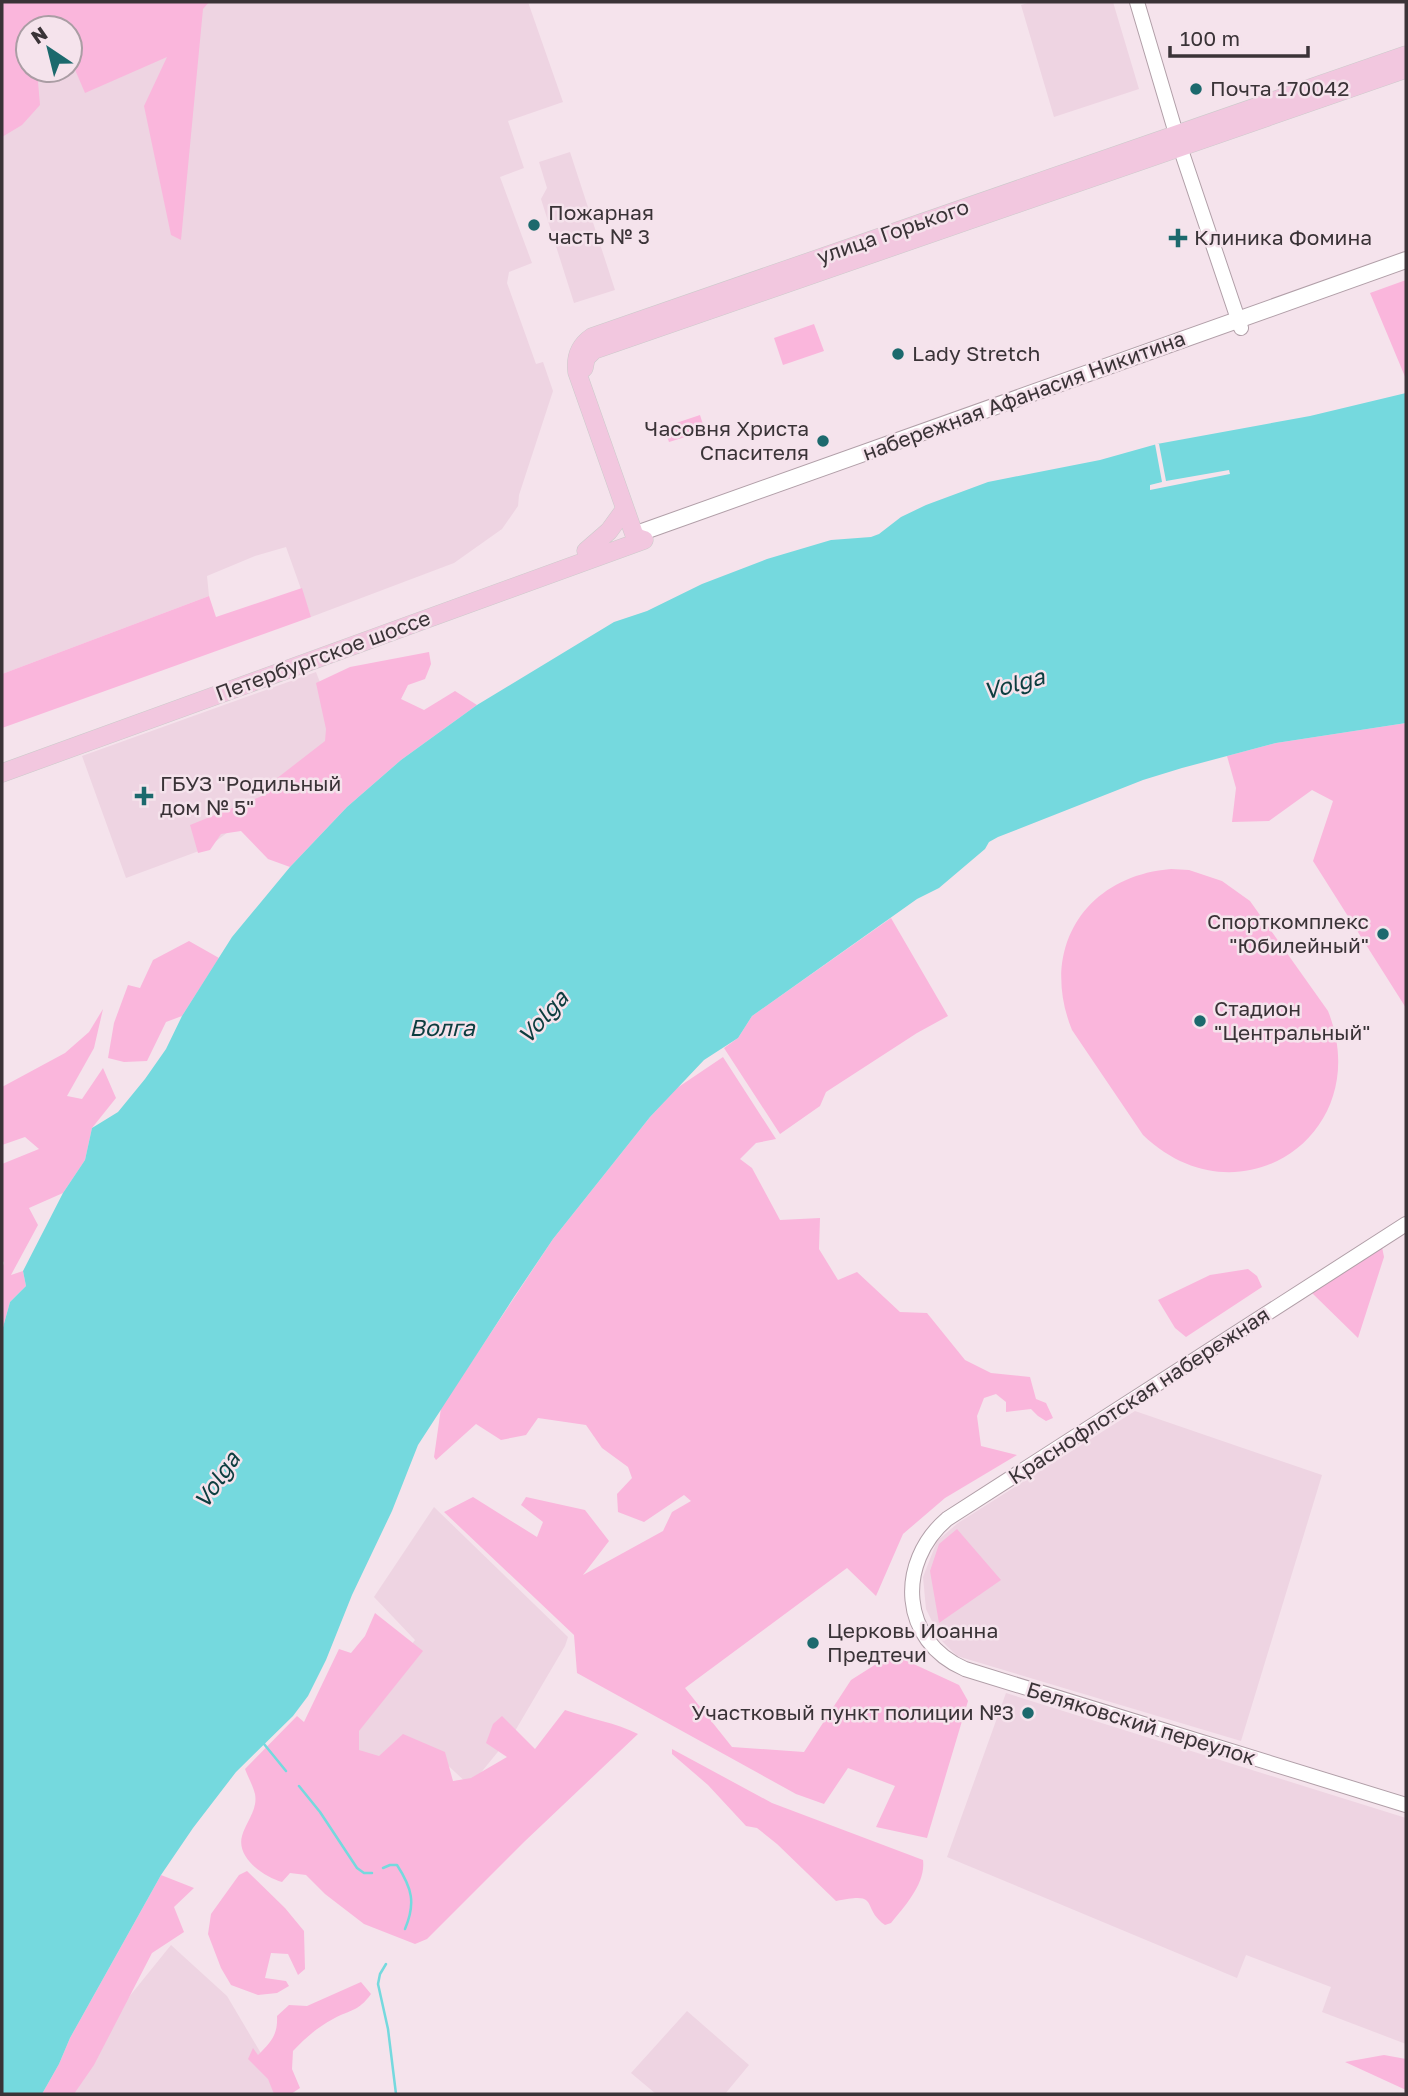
<svg xmlns="http://www.w3.org/2000/svg" width="1408" height="2096" viewBox="0 0 1408 2096" font-family="'Golos Text',sans-serif">
<style>
.built{fill:#eed4e2;fill-rule:evenodd}
.green{fill:#fab6dc}
.water{fill:#75d9de}
.pier{fill:#f5e3ec}
.lines{fill:none;stroke-linecap:round;stroke-linejoin:round}
.stream{stroke:#75d9de;stroke-width:2.5}
.tertiary-casing{stroke:#b19fa8;stroke-width:16}
.secondary-casing{stroke:#b19fa8;stroke-width:18}
.primary-casing{stroke:#cccacb;stroke-width:19}
.tertiary{stroke:#fff;stroke-width:14}
.secondary{stroke:#fff;stroke-width:16}
.primary{stroke:#f2c7df;stroke-width:18}
.poi-dot{fill:#1c696d;stroke:#f5e3ec;stroke-width:2.5}
.labels{text-anchor:middle;stroke-width:5;stroke-linejoin:round;paint-order:stroke}
.poi-label{font-size:21px;fill:#3a3337;stroke:#f5e3ec;text-anchor:start}
.street-label{font-size:21px;fill:#3a3337;stroke:#f5e3ec}
.water-label{font-size:23px;font-style:italic;fill:#0c3d3f;stroke:#f5e3ec}
</style>
<rect width="100%" height="100%" fill="#f5e3ec"/>
<path class="built" d="M2,2H528L563,102L508,121L524,168L500,177L532,263L509,272L507,283L536,364L543,362L553,391L519,495L518,506L502,529L454,563L311,617L286,547L255,556L207,576L209,596L2,674ZM28,28H70V70H28Z
M1031,2H1113L1139,89L1054,117L1021,5Z
M570,152L615,290L574,303L541,199L547,188L539,162Z
M316,672L344,744L207,848L126,878L82,756Z
M1135,1411L1322,1475L1241,1741L957,1656L941,1640L926,1609L923,1577L937,1541L958,1523Z
M434,1507L568,1637L565,1646L515,1731L470,1786L440,1758L321,1764L415,1640L374,1597Z
M1006,1693L1406,1818V2044L1322,2012L1331,1987L1246,1955L1237,1978L947,1857Z
M171,1945L227,1996L285,2094H64L116,2013Z
M687,2011L749,2065L725,2094H656L631,2073Z"/>
<path class="green" d="M2,2H209L203,9L181,240L171,235L144,106L167,57L85,93L70,58V28H28V70H37L40,105L22,125L2,137Z
M1406,280V379L1370,293Z
M814,324L824,351L783,365L774,338Z
M700,415L705,431L669,442L664,427Z
M302,588L311,617L2,728V674L209,596L216,617Z
M429,652L431,664L425,679L408,685L401,699L424,710L455,691L477,705L401,760L347,807L290,867L268,859L241,831L221,834L210,850L198,853L190,825L267,794L276,779L325,741L326,729L316,683L350,667Z
M1406,723V1008L1313,861L1333,801L1312,790L1269,821L1232,822L1236,788L1227,756L1276,743Z
M1171,869L1189,870L1222,881L1250,901L1328,1011C1377,1134 1239,1227 1143,1135L1072,1030C1039,949 1085,876 1171,869Z
M891,918L948,1016L917,1033L826,1092L820,1106L780,1134L724,1048L738,1038L752,1016Z
M189,941L219,958L182,1016L166,1022L147,1061L124,1062L108,1058L114,1023L128,985L140,988L153,960Z
M103,1009L94,1048L67,1096L82,1099L103,1068L116,1098L92,1128L85,1160L63,1193L29,1208L38,1225L11,1275L23,1271L26,1286L10,1302L2,1331V1268L4,1263L2,1259V1164L39,1149L25,1137L2,1145V1087L65,1053L89,1032Z
M723,1057L776,1139L756,1143L740,1159L752,1168L780,1220L820,1218L819,1249L838,1280L857,1272L900,1312L927,1313L965,1360L991,1373L1030,1377L1036,1399L1046,1403L1053,1418L1046,1421L1038,1416L1031,1409L1006,1412V1402L996,1394L984,1398L977,1416L981,1446L1017,1455L945,1498L903,1534L876,1596L847,1568L685,1688L732,1747L804,1752L851,1680L892,1654L959,1685L968,1701L927,1838L876,1827L895,1786L848,1768L824,1804L796,1794L577,1673L574,1635L444,1512L473,1497L537,1537L543,1522L521,1505L526,1497L585,1510L609,1541L583,1575L663,1531L672,1512L691,1501L684,1495L644,1522L618,1512L617,1494L632,1478L628,1467L602,1448L586,1425L538,1418L526,1435L501,1440L476,1424L436,1460L434,1457L441,1408L553,1239L650,1117L677,1088Z
M1382,1247L1384,1257L1358,1338L1312,1293Z
M1248,1269L1257,1276L1262,1287L1186,1337L1175,1328L1158,1300L1210,1275Z
M957,1529L1001,1580L939,1623L930,1571L939,1544Z
M375,1613L423,1651L359,1731V1750L379,1756L403,1734L445,1752L453,1781L471,1778L507,1757L486,1743L493,1724L502,1716L535,1749L565,1710C589,1719 615,1722 638,1734L524,1842L427,1939L415,1944L364,1924L325,1894L306,1875L290,1873L282,1882C264,1877 236,1858 242,1836C246,1822 258,1810 255,1794C253,1786 248,1777 245,1769L297,1716L304,1722L339,1649L351,1653L365,1636Z
M672,1749L772,1803L923,1860C926,1883 905,1906 891,1923L885,1925C860,1907 882,1891 836,1901L777,1844L757,1828L746,1826L708,1785L672,1754Z
M247,1871L285,1908L304,1931L305,1969L298,1975L288,1954L271,1953L265,1978L286,1981L289,1986L277,1993L258,1995L231,1985L221,1968L208,1934L211,1914L239,1875Z
M161,1875L194,1888L174,1907L184,1932L152,1953L94,2065L74,2094H42L59,2064L70,2038Z
M361,1982L371,1994C358,2012 351,2009 333,2019C318,2027 305,2038 293,2051L292,2069L300,2088L291,2094H274L268,2079L248,2059L253,2048L258,2055C271,2042 278,2035 277,2016L289,2005L307,2006Z
M1384,2055L1406,2059V2090L1345,2062Z"/>
<path class="water" d="M1406,393V723L1276,743L1182,768L1143,780L998,837L989,842L985,849L939,888L917,899L752,1016L738,1038L704,1060L650,1117L553,1239L514,1297L418,1445L392,1511L352,1595L326,1660L308,1696L293,1716L236,1772L193,1828L161,1875L70,2038L59,2064L42,2094H2V1331L10,1302L26,1286L23,1271L63,1193L85,1160L92,1128L118,1112L145,1079L166,1049L182,1016L232,937L290,867L347,807L401,760L477,705L614,622L647,611L702,584L767,559L831,540L871,537L879,534L901,517L926,505L988,482L1100,460L1157,444L1310,416Z"/>
<path class="pier" d="M1155,444H1159L1166,481L1229,470L1230,474L1150,490V485L1162,482Z"/>
<g class="lines">
<path class="stream" d="M264,1744L286,1771
M299,1786L320,1812L357,1868L364,1873H372
M383,1868L390,1865H397C412,1888 416,1903 405,1929
M386,1964L380,1974L378,1984L388,2029L396,2094"/>
<g class="tertiary-casing">
<path id="tertiary" d="M1137,2L1180,147L1241,328
M1406,1224L947,1519C896,1563 900,1641 965,1669L1406,1805"/>
</g>
<g class="secondary-casing">
<path id="secondary" d="M642,532L1406,260"/>
</g>
<g class="primary-casing">
<path id="primary" d="M584,368L586,358L594,350L1406,69
M644,540L638,538L634,534L577,372C575,357 579,346 592,337L1406,55
M586,551L609,531L625,509
M2,773L644,540"/>
</g>
<use href="#tertiary" class="tertiary"/>
<use href="#secondary" class="secondary"/>
<use href="#primary" class="primary"/>
</g>
<g class="poi-dot">
<circle cx="1196" cy="89" r="7"/>
<circle cx="534" cy="225" r="7"/>
<path d="M1174.5 227.5h7v7h7v7h-7v7h-7v-7h-7v-7h7z"/>
<circle cx="898" cy="354" r="7"/>
<circle cx="823" cy="441" r="7"/>
<path d="M140.5 785.5h7v7h7v7h-7v7h-7v-7h-7v-7h7z"/>
<circle cx="1383" cy="934" r="7"/>
<circle cx="1200" cy="1021" r="7"/>
<circle cx="813" cy="1643" r="7"/>
<circle cx="1028" cy="1713" r="7"/>
</g>
<g class="labels">
<g class="poi-label">
<text x="1210" y="96">Почта 170042</text>
<text x="548" y="220">Пожарная<tspan x="548" dy="24">часть № 3</tspan></text>
<text x="1194" y="245">Клиника Фомина</text>
<text x="912" y="361">Lady Stretch</text>
<text x="809" y="436" text-anchor="end">Часовня Христа<tspan x="809" dy="24">Спасителя</tspan></text>
<text x="160" y="791">ГБУЗ "Родильный<tspan x="160" dy="24">дом № 5"</tspan></text>
<text x="1369" y="929" text-anchor="end">Спорткомплекс<tspan x="1369" dy="24">"Юбилейный"</tspan></text>
<text x="1214" y="1016">Стадион<tspan x="1214" dy="24">"Центральный"</tspan></text>
<text x="827" y="1638">Церковь Иоанна<tspan x="827" dy="24">Предтечи</tspan></text>
<text x="1014" y="1720" text-anchor="end">Участковый пункт полиции №3</text>
</g>
<g class="street-label">
<text transform="translate(893 232) rotate(-19)" y="7">улица Горького</text>
<text transform="translate(1024 396) rotate(-20)" y="7">набережная Афанасия Никитина</text>
<text transform="translate(323 656) rotate(-20)" y="7">Петербургское шоссе</text>
<text transform="translate(1139 1396) rotate(-33)" y="7">Краснофлотская набережная</text>
<text transform="translate(1141 1724) rotate(17)" y="7">Беляковский переулок</text>
</g>
<g class="water-label">
<text transform="translate(1014 684) rotate(-15)" y="8">Volga</text>
<text transform="translate(543 1017) rotate(-48)" y="8">Volga</text>
<text x="442" y="1036">Волга</text>
<text transform="translate(217 1480) rotate(-56)" y="8">Volga</text>
</g>
</g>
<rect width="1408" height="2096" fill="none" stroke="#3a3337" stroke-width="7"/>
<g transform="translate(49 49) rotate(325)"><circle r="33" fill="#f5e3ec" stroke="#aa9da4" stroke-width="2"/>
<path d="M0-5L12 26L0 18L-12 26Z" fill="#1c696d"/>
<text y="-10" font-size="19" font-weight="bold" text-anchor="middle" fill="#3a3337">N</text>
</g>
<path d="M1170 46v10h138v-10" fill="none" stroke="#3a3337" stroke-width="3.5"/>
<text x="1180" y="46" font-size="21" fill="#3a3337" stroke="#f5e3ec" stroke-width="5" paint-order="stroke">100 m</text>
</svg>
